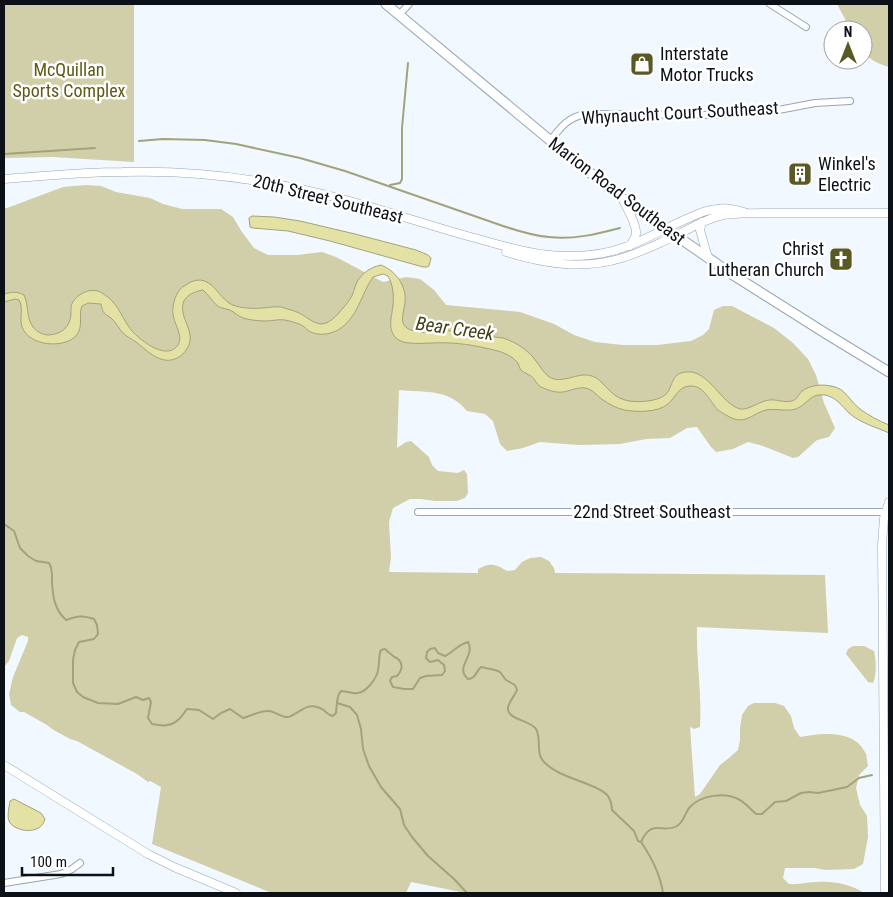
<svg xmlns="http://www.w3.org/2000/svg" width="893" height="897" viewBox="0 0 893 897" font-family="'Roboto Condensed',sans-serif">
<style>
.green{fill:#d0cfa9}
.water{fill:#e3e1a4;stroke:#a2a37a}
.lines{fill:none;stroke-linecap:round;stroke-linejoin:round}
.stream{stroke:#a2a37a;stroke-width:2}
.minor-casing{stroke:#97a5b5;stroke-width:8}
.tertiary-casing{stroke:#97a5b5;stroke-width:9}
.secondary-casing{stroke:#97a5b5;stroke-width:11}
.minor{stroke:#fff;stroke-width:6}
.tertiary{stroke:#fff;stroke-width:8}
.secondary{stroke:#fff;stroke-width:9}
.labels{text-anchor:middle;stroke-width:5;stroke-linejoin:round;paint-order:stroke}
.poi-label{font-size:18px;fill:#0c1117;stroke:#fff;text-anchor:start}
.park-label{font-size:18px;fill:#5d5a16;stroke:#fff}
.street-label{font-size:18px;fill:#0c1117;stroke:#fff}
.water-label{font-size:19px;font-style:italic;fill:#423f11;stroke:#fff}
</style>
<rect width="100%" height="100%" fill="#f1f8ff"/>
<path class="green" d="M4,4H134V162L52,157L4,158Z
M837,4H889V67C878,64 871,60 863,52V30H851Z
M86,185L101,186L116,192L150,198L163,204L182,209H221L233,217L242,232L254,248L268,255H297L322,252L336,257L383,282L406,277L420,279L434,290L446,305L520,312L554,324L574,335L595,342L622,345H657L691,341L703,335L709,329L714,310L723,306H732L774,328L793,343L808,359L816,375L824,403L835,428L829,437L817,440L798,457L793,458L763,446L748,442L733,449L716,452L711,447L697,427L687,428L670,438L646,439L620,444L578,445L540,442L523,448L507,451L500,444L493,421L485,414L467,411C448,388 426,393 399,390L397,448L406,442L411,441L429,457L432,465L438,471L458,473L464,470L467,474L468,493L465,498L457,501H435L421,499H410L393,508L389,522L391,558L389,572L478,573V569C490,562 496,564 507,571L515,570L522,562L530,558L541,557L549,561L554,568L555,573L825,575L828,633L697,627C696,660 702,693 700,727L694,729L690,727L695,797L700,794L720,765L729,758L738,750L740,740V728L742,715L748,706L754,703H775L784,706L791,716L794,728L800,737C821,733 855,729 866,754C867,757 867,762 868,766L859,775L856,788L860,805L867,816L868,837L863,864L854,869L825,870L815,868H785L783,878L789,884C799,885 808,882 818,882C834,881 850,884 864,893H466L411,882L406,893H272L152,844L161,787L150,781L148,782L137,774L77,741L70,739L52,729L47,725L24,712H20L11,705L9,694L13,677L28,641V637L22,635L17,638L9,661L4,667V208H7L63,187Z
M853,646H864L874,651C876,660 877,674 873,683L868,682L846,654L848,649Z"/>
<path class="water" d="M252,216L274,217L300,221L355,234L416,250L428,255L431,258L429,266L427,267H423L330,241L288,231L253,228L250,227L249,218Z
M381,265C396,271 407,286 405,303C404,311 399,323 407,328C414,333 427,333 436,332C440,331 440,330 443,330C447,330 451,332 455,331C457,331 459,331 462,331C466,332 469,334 473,335C482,337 493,336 503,338C516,342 528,350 536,361C540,366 543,372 548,376C561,386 578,371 592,376C603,379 609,396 625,400C634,403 657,402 665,395C673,389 670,373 686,372C709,369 722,406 741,409C749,410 760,401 769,400C777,399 784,403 792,401C798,399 798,395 802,391C810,385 822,384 831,386C846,388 849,401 860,409C868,415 879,421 889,425V433C876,427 860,423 849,413C842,406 836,397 825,395C810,393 808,404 796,409C786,412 776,408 766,410C754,413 747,423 734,419C729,417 722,413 718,410C710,402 704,385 690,386C679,386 675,398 668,404C657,413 637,412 624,410C616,408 609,404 603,400C597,396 593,389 585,388C577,387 570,391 563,392C555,393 548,390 541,387C535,383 536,380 531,376C528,374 524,373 521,370C519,368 519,363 516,361C509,353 495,350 485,348C468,344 450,342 432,343C425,343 417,344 410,343C405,343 399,341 396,338C387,329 392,316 393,305C394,295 393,285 388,276L383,274L373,277C361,294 358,318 338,330C329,335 317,336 309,331C306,329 305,327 303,326C298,323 290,321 285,320C278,319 272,321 266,321C258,321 250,320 243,318C238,316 234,312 230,310C226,309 222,308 219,307C214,304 209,295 203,290C195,291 184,296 183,304C180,317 192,328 190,341C189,347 184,354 179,357C162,367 149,352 136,342C132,339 127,337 123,333C119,329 116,322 111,318C104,313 103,314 101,304L88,303L82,306C78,315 84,327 76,336C63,349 29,346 22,327C19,318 24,308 19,300L15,299L4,302V294C11,292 17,291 24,295C29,305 26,318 33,327C37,332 43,335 49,335C62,334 70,327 71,314C71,312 71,309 71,307C73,296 88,288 98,291C101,292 105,295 108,297C119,306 123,320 132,331C140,340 162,357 174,349C187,340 174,325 173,314C172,308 174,301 176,296C178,291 181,287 186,285C190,282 194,280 200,280C213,281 219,296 229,303C236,308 253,309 262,308C268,308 274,306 281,307C287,309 293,310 299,313C308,317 316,327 326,323C331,321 335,317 338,314C342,309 347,304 350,299C354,294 354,287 357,282C362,273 371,267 381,265Z
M14,799L41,813L45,819C41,836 14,832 9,821C7,815 9,808 10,801Z"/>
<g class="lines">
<path class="stream" d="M139,141L163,139L205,140L236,144L300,158L345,171L503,226C518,231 533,236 549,237C573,240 597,234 620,228
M4,154L95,148
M390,185L400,183L402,179V128L408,63
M4,524L14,531L20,548L28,556L36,561L49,563C53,570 52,576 52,583C53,598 55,610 66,620C78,616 82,615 94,619L97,625L98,634L94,639L79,642L75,650L73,660V683L77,692L83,697L98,703L118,704L136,697L143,700L149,698L151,702L148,718L152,724C162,726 171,727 179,719C183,716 184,712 187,709L199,710L213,719L221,713L230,709L243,718C251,716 261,710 269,711C277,712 284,720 291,716C301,712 307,702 320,708C326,710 326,715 333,716L336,713C337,706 336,696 341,691C346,691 352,694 357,693C366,693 377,678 378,670C380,663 378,657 381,650L385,649C387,651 389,653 392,655C395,658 396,657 399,660C404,665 401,672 397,676L392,677L390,681L393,687L404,689H413L420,678L426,676L442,675L445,671L444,665L438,660L430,662L426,658L427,652L430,649L435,648L438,653L445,656C453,652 459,644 468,642C476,656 454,667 468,679C475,679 476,672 481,667L495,670L500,672L506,680L515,685L517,690C515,695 509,702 508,707C506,720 531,720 536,729C542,740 535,753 544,762C557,775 576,779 592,786C597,788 604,791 608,796C611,801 612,805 612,810L634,831L638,841L641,842C652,858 660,873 663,893
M337,703L350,707L357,715L361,729L363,749L369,766L381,787L400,809L404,825L412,837L428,856L454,879L467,893
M641,842C651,818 663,834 677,826C684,822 685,812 690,807C701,795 725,792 738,799C745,802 750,809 756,814H762L775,802L786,801L801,793L809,792L818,793L847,787L859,778L872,775"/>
<g class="minor-casing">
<path id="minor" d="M770,4L806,27
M399,15L409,4
M550,141C561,127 567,118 585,114L703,115L755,113L768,112L815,103L850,101
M418,512H885
M4,883L61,874L72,869L80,863"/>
</g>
<g class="tertiary-casing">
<path id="tertiary" d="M4,179C43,176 83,172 122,172C185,170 248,177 309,191C365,203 419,223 475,238C506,247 536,256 569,256C588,256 607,254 625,247C648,239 669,226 691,217C699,213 708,210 717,209C727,207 737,210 747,213
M622,198C626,207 637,224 636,234C635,239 632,242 630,246
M702,222L700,230L708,258
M506,252C544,264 583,270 622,258C639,253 655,245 671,238C688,230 704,219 723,215C744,212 766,213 787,213C821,213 855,213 889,213
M4,765L148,854L174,867L236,893
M885,893L882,545L884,518L889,502"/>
</g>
<g class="secondary-casing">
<path id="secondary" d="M386,4L569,156L622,198L730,273L825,333L889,372"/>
</g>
<use href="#minor" class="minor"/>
<use href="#tertiary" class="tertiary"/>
<use href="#secondary" class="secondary"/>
</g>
<defs>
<g id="shop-square" transform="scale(1.25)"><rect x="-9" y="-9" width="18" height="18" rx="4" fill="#5a5824" stroke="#fff"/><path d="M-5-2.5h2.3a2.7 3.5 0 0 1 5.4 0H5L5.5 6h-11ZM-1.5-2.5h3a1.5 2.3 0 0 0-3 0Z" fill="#fff"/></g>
<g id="building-square" transform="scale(1.25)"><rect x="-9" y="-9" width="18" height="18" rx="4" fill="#5a5824" stroke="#fff"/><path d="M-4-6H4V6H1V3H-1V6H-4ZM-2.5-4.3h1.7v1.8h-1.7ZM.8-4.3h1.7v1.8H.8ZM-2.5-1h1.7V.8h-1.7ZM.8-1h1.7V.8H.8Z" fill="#fff"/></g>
<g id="church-square" transform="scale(1.25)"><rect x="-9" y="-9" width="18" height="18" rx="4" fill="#5a5824" stroke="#fff"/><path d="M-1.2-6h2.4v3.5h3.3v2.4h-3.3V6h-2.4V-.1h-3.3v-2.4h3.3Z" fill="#fff"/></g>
</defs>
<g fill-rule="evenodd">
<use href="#shop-square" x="642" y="64"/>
<use href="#building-square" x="800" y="174"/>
<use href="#church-square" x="841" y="259"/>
</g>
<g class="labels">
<g class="poi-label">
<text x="660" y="60">Interstate<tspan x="660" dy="21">Motor Trucks</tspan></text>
<text x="818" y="170">Winkel's<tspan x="818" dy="21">Electric</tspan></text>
<text x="824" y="255" text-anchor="end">Christ<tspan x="824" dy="21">Lutheran Church</tspan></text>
</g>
<g class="park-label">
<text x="69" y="76">McQuillan<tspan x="69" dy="21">Sports Complex</tspan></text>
</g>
<g class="street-label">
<text transform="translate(680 113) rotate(-3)" y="6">Whynaucht Court Southeast</text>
<text transform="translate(617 191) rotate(37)" y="6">Marion Road Southeast</text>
<text transform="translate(328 199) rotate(14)" y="6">20th Street Southeast</text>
<text x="652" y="518">22nd Street Southeast</text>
</g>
<g class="water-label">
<text transform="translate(455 328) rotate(8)" y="7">Bear Creek</text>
</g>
</g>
<rect width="893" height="897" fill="none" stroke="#0c1117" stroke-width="10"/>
<g transform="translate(848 45)"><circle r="24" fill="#ffffff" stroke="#9ea0a2"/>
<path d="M0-4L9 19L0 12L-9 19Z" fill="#5a5824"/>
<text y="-8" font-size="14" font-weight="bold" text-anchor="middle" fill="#0c1117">N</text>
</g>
<path d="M22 867v8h91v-8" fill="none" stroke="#0c1117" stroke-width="2.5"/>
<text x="30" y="867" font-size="15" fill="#0c1117" stroke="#ffffff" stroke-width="4" paint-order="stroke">100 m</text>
</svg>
